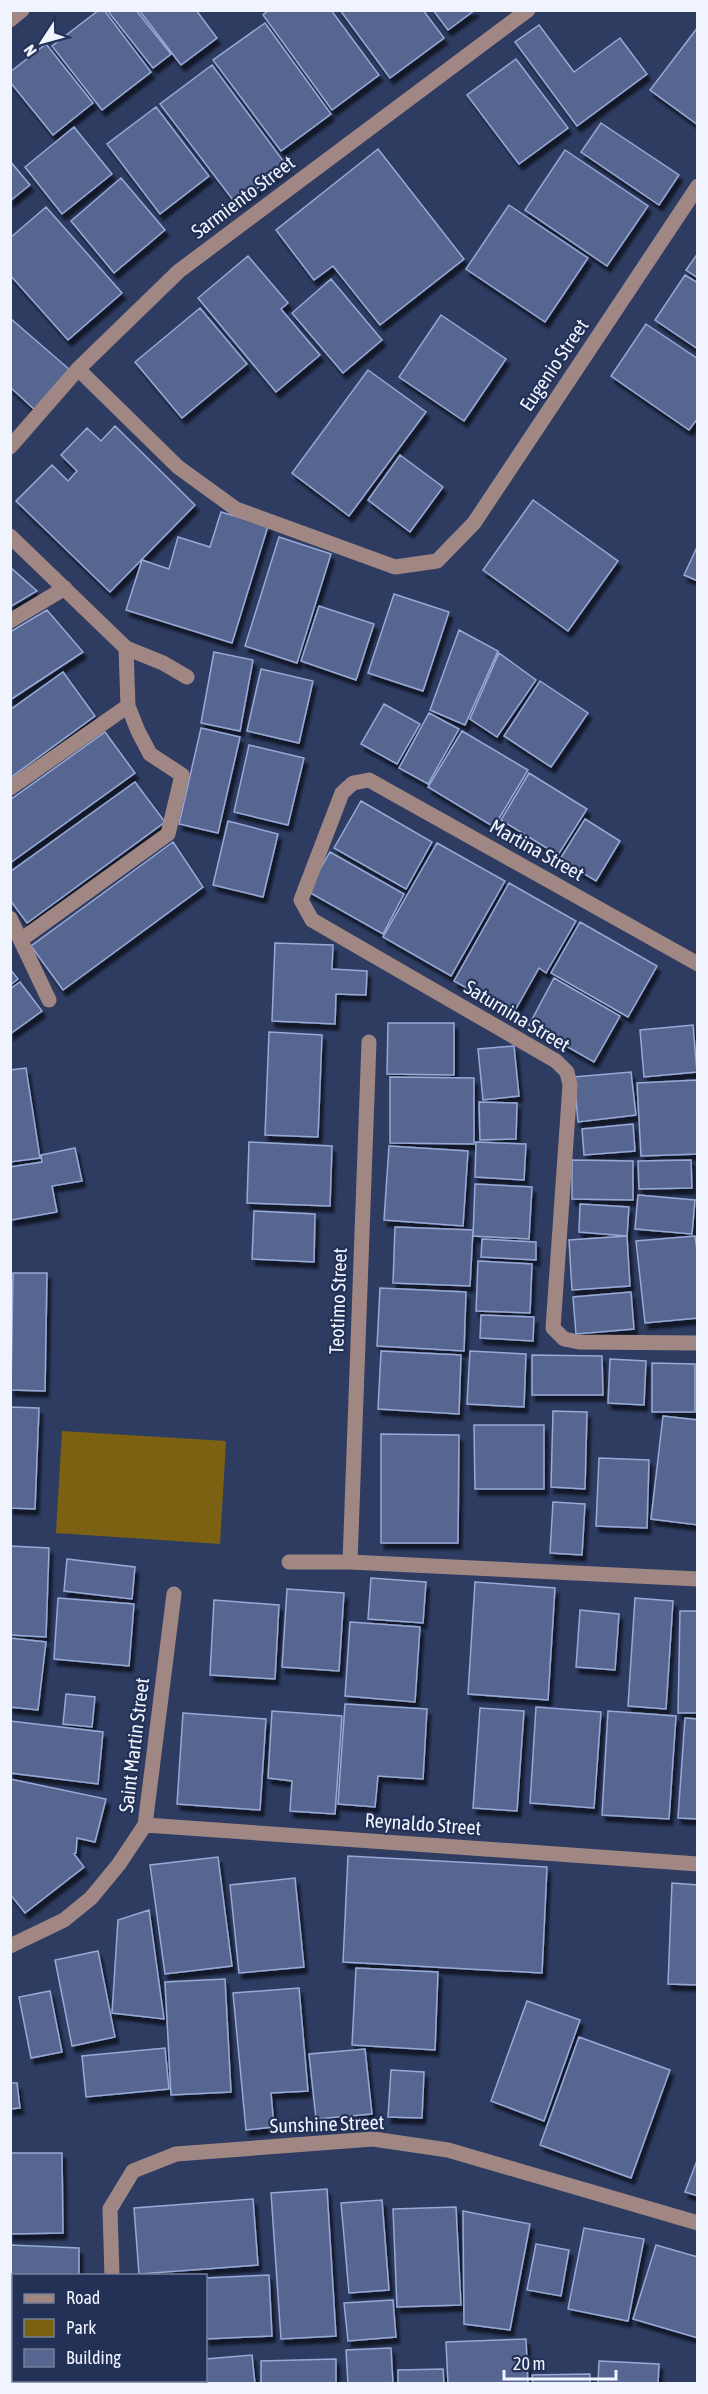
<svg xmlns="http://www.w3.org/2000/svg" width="708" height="2394" viewBox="0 0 708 2394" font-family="'Asap Condensed',sans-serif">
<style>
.green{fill:#7c6112}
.building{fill:#566690;stroke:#97a9d6;stroke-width:1.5;filter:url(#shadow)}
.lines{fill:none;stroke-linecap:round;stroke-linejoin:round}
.minor{stroke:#a18784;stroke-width:15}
.labels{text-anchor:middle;stroke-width:4.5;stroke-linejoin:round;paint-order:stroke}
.street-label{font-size:20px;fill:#f0f4fe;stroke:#243157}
</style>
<defs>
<filter id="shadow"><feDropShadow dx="3.5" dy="6" stdDeviation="1.5" flood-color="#0009"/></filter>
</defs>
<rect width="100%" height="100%" fill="#2e3c62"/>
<path class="green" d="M62,1431L226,1441L220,1544L56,1533Z"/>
<path class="building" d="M99,10H104L151,72L102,110L52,46Z
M107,10H136L171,54L153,68Z
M139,10H196L217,38L181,65Z
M269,10H331L379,75L332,110L263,15Z
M340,10H423L444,38L390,78Z
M433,10H475L448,30Z
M265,23L331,114L281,151L213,60Z
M539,25L574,72L620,38L647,74L577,126L515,42Z
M698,27V125L650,90Z
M46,44L93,103L53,135L10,82V72Z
M516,59L568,128L519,164L467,95Z
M212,65L287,166L236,204L160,104Z
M156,107L209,176L160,214L107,144Z
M601,123L679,175L659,205L581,152Z
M74,127L112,174L62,214L25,167Z
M378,149L464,259L380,325L333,266L314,280L276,230Z
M565,150L648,206L607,266L525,210Z
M10,161L30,185L10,201Z
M121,178L165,230L114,273L71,221Z
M509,205L588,258L545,322L466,269Z
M46,207L122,293L68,340L10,275V238Z
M698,253V278L686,270Z
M248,256L288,303L281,309L320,355L276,392L198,298Z
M685,275L698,283V349L655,320Z
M331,279L382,340L343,373L292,313Z
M200,308L247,364L182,418L135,362Z
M441,315L506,359L464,421L399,377Z
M10,318L70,370L35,410L10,387Z
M646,324L698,359V418L689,430L611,376Z
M368,370L426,412L349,516L292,473Z
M115,426L195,505L110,592L16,501L52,465L68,481L77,471L61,455L87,428L101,441Z
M400,455L443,487L410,532L368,500Z
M533,500L618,561L568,631L483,570Z
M221,512L268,526L232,643L126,610L142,560L169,569L178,537L210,547Z
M279,537L331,554L297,663L245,646Z
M698,545V581L684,575Z
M10,567L37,591L10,607Z
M394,594L449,612L423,691L368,673Z
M319,606L374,624L356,680L301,661Z
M47,610L83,652L10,700V632Z
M459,630L498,651L465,725L430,710Z
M214,652L253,660L240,731L201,723Z
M499,653L536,680L497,737L470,719Z
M261,669L313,681L299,743L247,731Z
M63,672L95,716L10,778V710Z
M540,681L588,713L551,767L504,736Z
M384,704L420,724L397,764L361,744Z
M429,713L459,729L428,784L399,768Z
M201,728L240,737L218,833L179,824Z
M462,731L528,770L494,827L428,787Z
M105,732L135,773L10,863V800Z
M249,745L304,758L288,825L234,812Z
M529,773L587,809L558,855L501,820Z
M135,782L165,822L27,923L10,900V872Z
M361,801L432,842L406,889L334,848Z
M585,819L620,841L596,881L560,859Z
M228,821L278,834L263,897L213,885Z
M173,842L203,887L63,990L31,946Z
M437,843L505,881L451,976L383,937Z
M330,852L404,894L383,934L307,891Z
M509,883L576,921L546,973L539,968L513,1014L454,981Z
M580,922L657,966L628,1017L551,973Z
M275,943L333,945L332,969L367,971L366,995L336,994L335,1024L272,1021Z
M10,969L18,979L10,985Z
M554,978L620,1016L594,1062L529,1025Z
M20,982L42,1011L10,1034V989Z
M388,1023H454V1075L387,1074Z
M693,1025L697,1072L644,1077L640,1030Z
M269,1032L322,1035L318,1137L265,1135Z
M514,1046L519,1096L483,1100L478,1049Z
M26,1068L40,1158L10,1162V1070Z
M631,1072L636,1115L578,1122L574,1077Z
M390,1077L474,1078V1144L390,1143Z
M698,1080V1154L641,1156L637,1083Z
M479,1102L517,1103L516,1139L480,1140Z
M633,1124L635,1151L584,1155L582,1129Z
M249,1142L332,1146L330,1206L247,1203Z
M476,1142L526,1144L524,1180L475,1177Z
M389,1146L468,1151L463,1226L384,1220Z
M75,1148L82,1181L52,1186L57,1212L11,1220L10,1167L42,1162L41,1155Z
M572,1160L633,1161V1200L572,1199Z
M691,1160L692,1188L639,1189L638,1161Z
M475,1184L532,1187L529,1239L473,1236Z
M638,1195L695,1200L692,1234L635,1229Z
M580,1204L629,1207L627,1236L579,1232Z
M254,1211L315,1214L314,1262L252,1259Z
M395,1227L473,1230L470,1286L393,1283Z
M627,1236L630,1286L572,1290L569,1240Z
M695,1236L698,1259V1318L645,1323L636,1241Z
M482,1239L536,1242V1260L481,1257Z
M478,1261L532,1264L530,1313L476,1311Z
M13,1273H47L45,1391L11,1390Z
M380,1288L466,1292L464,1351L377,1346Z
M631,1292L634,1329L576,1334L573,1297Z
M481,1315L534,1317L533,1341L480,1338Z
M381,1351L461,1355L459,1414L378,1409Z
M470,1351L526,1354L524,1407L467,1404Z
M532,1355L602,1356L603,1395H532Z
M610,1359L646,1361L644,1405L608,1403Z
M652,1363L695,1364V1412H652Z
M10,1407L39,1408L35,1509L10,1508Z
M553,1411L587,1412L585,1489L551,1487Z
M663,1416L698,1420V1525L651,1519Z
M474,1425H544V1489H475Z
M381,1434L459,1435L458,1543H381Z
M599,1458L649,1460L647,1528L596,1526Z
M553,1502L585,1504L582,1555L550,1553Z
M10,1546L49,1548L46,1637L10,1635Z
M67,1559L135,1567L132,1599L64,1591Z
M371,1578L426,1582L423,1623L368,1619Z
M475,1582L555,1588L548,1700L468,1694Z
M287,1589L344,1593L339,1671L282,1667Z
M58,1598L134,1604L129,1666L54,1659Z
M635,1598L673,1601L666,1709L628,1706Z
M214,1600L279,1605L275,1679L210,1675Z
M580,1610L619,1614L615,1670L576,1667Z
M680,1611H698V1713H678Z
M350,1622L420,1627L415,1702L345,1696Z
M10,1638L46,1642L38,1710L10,1707Z
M66,1694L95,1697L92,1727L63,1724Z
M345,1704L427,1709L423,1779L378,1776L375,1807L338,1804Z
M536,1707L601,1712L594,1808L530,1803Z
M480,1708L524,1711L517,1811L473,1808Z
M272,1711L342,1716L335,1814L290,1811L292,1781L268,1778Z
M608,1711L676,1716L669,1819L602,1815Z
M183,1713L266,1719L260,1810L177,1804Z
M685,1718L698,1719V1819L678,1818Z
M10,1721L103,1732L98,1784L10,1773Z
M10,1779L106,1799L95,1842L77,1838L76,1853L74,1854L84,1867L25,1913L10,1894Z
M348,1856L547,1867L542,1973L343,1962Z
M218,1857L232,1966L165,1974L150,1865Z
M295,1878L304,1967L239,1973L230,1885Z
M672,1883L698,1885V1985L668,1984Z
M149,1910L164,2019L112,2013L118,1920Z
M98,1951L115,2037L72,2046L55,1960Z
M356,1968L438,1972L435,2050L352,2045Z
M225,1979L231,2092L171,2095L165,1982Z
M299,1988L308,2091L271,2093L274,2127L246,2130L233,1993Z
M50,1991L62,2052L31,2058L19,1997Z
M527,2001L580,2020L544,2121L491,2101Z
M579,2037L670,2070L631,2178L540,2145Z
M165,2048L169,2089L86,2097L82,2056Z
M365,2049L372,2114L316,2119L309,2054Z
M391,2070L424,2072L422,2118L388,2117Z
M10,2083H17L20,2108L10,2109Z
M10,2153H62L63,2233L10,2234Z
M698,2158V2196L685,2192Z
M327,2189L336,2336L281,2339L271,2193Z
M253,2199L258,2265L139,2274L134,2208Z
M382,2200L389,2290L349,2293L341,2203Z
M456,2207L461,2305L397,2307L393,2209Z
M463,2211L530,2224L510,2330L464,2324Z
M584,2228L644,2239L628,2321L568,2309Z
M536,2244L569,2250L561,2296L527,2290Z
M10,2245L79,2248V2276H14V2307H10Z
M656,2245L698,2257V2338L633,2319Z
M269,2275L272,2336L206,2339V2278Z
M393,2300L396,2337L348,2341L344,2303Z
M10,2314L14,2315V2365H10Z
M526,2339L528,2384H448L446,2342Z
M391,2348L393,2384H348L346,2350Z
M252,2355L255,2384H193V2380H206V2359Z
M336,2359V2384H261V2361Z
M599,2361L659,2364L658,2384H598Z
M443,2369L444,2384H398V2370Z
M590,2374V2384H533L532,2375Z
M10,2377H14V2380H75V2384H10Z
M140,2380H185L186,2384H140Z"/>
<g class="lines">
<path class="minor" d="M10,20L22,10
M78,369L178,467L236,509L395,567L437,561L474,523L698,186
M10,447L78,369L179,271L528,10
M10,536L126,648L163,663L187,677
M10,621L65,588
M10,788L128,706
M10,918L49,1000
M22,939L168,834L182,775L150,754L138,731L128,706L126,648
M698,964L369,780L353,783L342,793L301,900L312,920L556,1061L567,1072L570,1085L553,1328L564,1339L579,1342L698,1343
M289,1562H350L698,1579
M350,1562L369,1042
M145,1825L698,1864
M10,1946L64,1920L91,1898L119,1864L145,1825L174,1594
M112,2276L110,2209L133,2171L176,2154L373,2139L448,2150L698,2223
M115,2380V2384"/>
</g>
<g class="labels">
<g class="street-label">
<text transform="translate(243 197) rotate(-37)" y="7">Sarmiento Street</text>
<text transform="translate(554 365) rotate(-56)" y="7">Eugenio Street</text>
<text transform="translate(537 850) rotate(29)" y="7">Martina Street</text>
<text transform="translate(517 1016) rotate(31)" y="7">Saturnina Street</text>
<text transform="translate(338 1301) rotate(-88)" y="7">Teotimo Street</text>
<text transform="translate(134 1745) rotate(-83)" y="7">Saint Martin Street</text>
<text transform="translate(423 1824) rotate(4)" y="7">Reynaldo Street</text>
<text transform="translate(327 2124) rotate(-2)" y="7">Sunshine Street</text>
</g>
</g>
<rect width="708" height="2394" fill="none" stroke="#f0f4fe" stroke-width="24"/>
<rect x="12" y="2274" width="195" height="108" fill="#243157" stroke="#767f9a" stroke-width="1.5"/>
<rect x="24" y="2294" width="30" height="9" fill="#a18784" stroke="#767f9a" stroke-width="1.5"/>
<text x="66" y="2304" font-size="18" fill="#f0f4fe">Road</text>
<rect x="24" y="2319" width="30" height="18" fill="#7c6112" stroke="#767f9a" stroke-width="1.5"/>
<text x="66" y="2334" font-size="18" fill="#f0f4fe">Park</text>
<rect x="24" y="2349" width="30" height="18" fill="#566690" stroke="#767f9a" stroke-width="1.5"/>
<text x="66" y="2364" font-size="18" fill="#f0f4fe">Building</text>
<g transform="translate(42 42) rotate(234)" stroke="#243157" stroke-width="4.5" paint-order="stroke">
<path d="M0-4.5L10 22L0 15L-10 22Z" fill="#f0f4fe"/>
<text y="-9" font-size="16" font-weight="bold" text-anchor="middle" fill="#f0f4fe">N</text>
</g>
<path d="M504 2370v9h112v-9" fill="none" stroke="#f0f4fe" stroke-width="3"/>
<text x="513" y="2370" font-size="18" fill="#f0f4fe" stroke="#243157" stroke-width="4.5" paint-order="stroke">20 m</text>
</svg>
